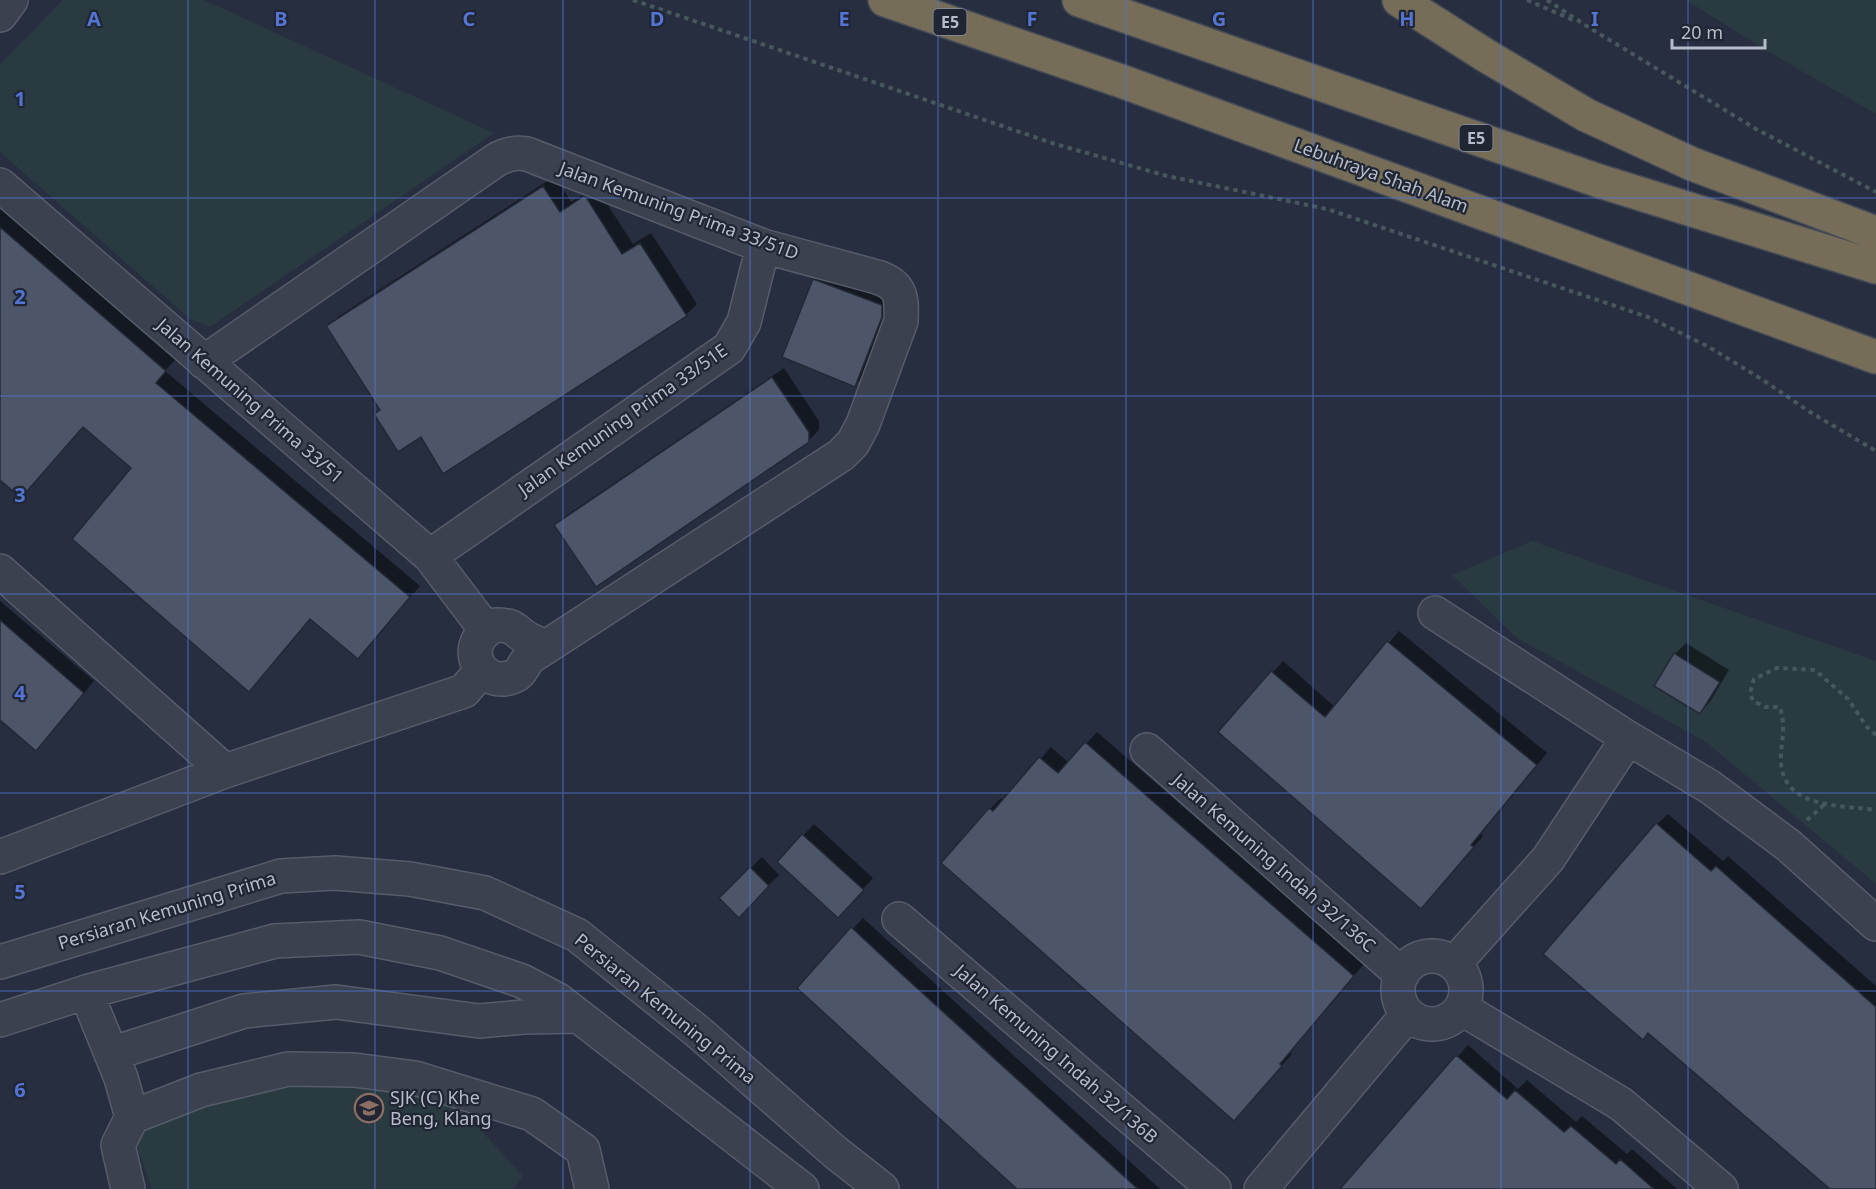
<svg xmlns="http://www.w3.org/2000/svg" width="1876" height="1189" viewBox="0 0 1876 1189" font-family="'Noto Sans',sans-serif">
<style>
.green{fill:#293b40}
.shadow{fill:#0007}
.building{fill:#4d5568;stroke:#222836;stroke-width:1.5}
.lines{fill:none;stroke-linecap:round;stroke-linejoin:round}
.minor-casing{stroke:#565c6a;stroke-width:36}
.highway-casing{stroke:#434957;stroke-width:36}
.path{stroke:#47585d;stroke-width:4;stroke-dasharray:4.5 4.5;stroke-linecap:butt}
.minor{stroke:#3b414f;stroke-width:33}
.highway{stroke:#756d58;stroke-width:33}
.grid{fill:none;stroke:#5374d3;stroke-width:1.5;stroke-opacity:0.55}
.labels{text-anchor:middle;stroke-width:4.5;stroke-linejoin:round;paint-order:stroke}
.shield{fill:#202634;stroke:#8a8f9d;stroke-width:1.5}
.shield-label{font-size:16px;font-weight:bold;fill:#b7bcca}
.street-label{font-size:18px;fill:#b7bcca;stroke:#202634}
.poi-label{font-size:18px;fill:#b7bcca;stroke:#202634;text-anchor:start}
.grid-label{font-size:20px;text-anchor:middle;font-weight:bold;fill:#5374d3;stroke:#202634;stroke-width:4.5;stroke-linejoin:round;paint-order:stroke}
</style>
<rect width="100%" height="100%" fill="#272e3f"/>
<path class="green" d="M63,0H204L494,133L210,327L189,318L0,152V64Z
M1686,0H1876V114L1764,49Z
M1532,541L1876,661V884L1706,742L1517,638L1452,575Z
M262,1070L449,1096L523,1176L513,1189H152L123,1108Z"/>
<path class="shadow" d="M555,176L571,202L596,187L633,244L651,233L697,304L686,315L421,435L376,414L381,409L328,326L339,316Z
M0,207L176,359L165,371L420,586L358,657L311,618L259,679L133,468L84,425L0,478Z
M825,269L892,295L865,375L854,385L815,280Z
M784,368L819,421V430L808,441L556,525L567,515Z
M0,601L94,681L46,738L0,718Z
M1399,631L1547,753L1481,834L1483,836L1432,896L1220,732L1283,661L1335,707Z
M1686,643L1729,670L1710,702L1699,712L1675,654Z
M1097,732L1364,964L1289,1052L1292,1054L1234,1119L944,863L990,809L1001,798L1004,801L1051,747L1069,763Z
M1668,814L1723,861L1728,856L1876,986V1189H1833L1657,824Z
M814,824L873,878L849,905L779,862Z
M762,857L779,875L739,915L721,898Z
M863,918L1160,1189H1020L799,988Z
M1468,1045L1518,1089L1527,1080L1576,1122L1582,1116L1627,1154L1632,1149L1677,1189H1342Z"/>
<path class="building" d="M543,186L560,212L584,196L586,197L622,254L640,243L687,316L443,474L421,437L398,452L374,414L380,410L326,326Z
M0,227L166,371L156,383L410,597L358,659L310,619L249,692L72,539L131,468L83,427L21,498L0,480Z
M813,279L882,305V317L855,387L782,357Z
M772,377L809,432V442L596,587L554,525Z
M0,620L84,693L36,751L0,720Z
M1387,641L1537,765L1471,845L1474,847L1421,909L1218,732L1271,671L1325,717Z
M1674,653L1720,682L1700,714L1654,686Z
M1085,742L1354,976L1280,1064L1282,1066L1234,1121L941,863L989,808L993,811L1039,757L1058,773Z
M1656,823L1711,871L1716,866L1876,1007V1189H1830L1648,1033L1643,1040L1543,954Z
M802,834L864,890L838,918L777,862Z
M750,867L769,886L739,918L719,898Z
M851,927L895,968L1138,1189H1017L896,1079L797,988Z
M1456,1055L1507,1099L1515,1090L1564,1132L1571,1126L1616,1164L1620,1159L1654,1189H1340Z"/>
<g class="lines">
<g class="minor-casing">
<path id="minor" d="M0,15L11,0
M0,185L430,556L486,630
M204,362L496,160C506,154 516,152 527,154L763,246L877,277C902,285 902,298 901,321L863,424L853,443L841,455L546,647
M430,556L729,348L744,322L763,246
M0,571L225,771
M1435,613L1628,738L1710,787L1788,845L1876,924
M496,625C516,625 513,630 528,639C533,642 540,644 546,647C540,651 531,655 527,661C522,667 521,674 512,677C479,689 457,642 496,625Z
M1147,750L1402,975
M0,857L225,771L464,691L482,670
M899,919L1214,1189
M1398 990a34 34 0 1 1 68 0a34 34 0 1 1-68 0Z
M0,962L281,876L335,873L410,879L485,893L577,935L697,1031L835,1152L882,1189
M1454,964L1548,859L1628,738
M86,992L121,1078L132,1117
M1461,1008L1621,1104L1721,1189
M0,1020L86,992L275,941L359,937L440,953L522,981L558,1000L802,1189
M111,1054L244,1011L336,1002L479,1021L524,1017L578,1016
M128,1189L118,1145L132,1117L201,1090L288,1069L354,1070L415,1078L532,1114L583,1150L592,1189
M1261,1189L1408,1014"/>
</g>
<g class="highway-casing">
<path id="highway" d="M885,0L1121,81L1876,357
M1079,0L1599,181L1876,267
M1399,0L1485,55L1586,115L1692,164L1876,233"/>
</g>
<path class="path" d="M633,0L1052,143L1167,176L1327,209L1648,317L1709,347L1763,380L1810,412L1876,451
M1527,0L1575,21
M1547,0L1585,25L1756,129L1876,192
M1876,735L1867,727L1848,699L1815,670L1777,668L1754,679L1750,693L1753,701L1765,707H1780C1787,731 1780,741 1781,763C1784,809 1843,805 1876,810
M1807,820L1824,805"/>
<use href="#minor" class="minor"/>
<use href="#highway" class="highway"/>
</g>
<path class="grid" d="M188,0V1189M375,0V1189M563,0V1189M750,0V1189M938,0V1189M1126,0V1189M1313,0V1189M1501,0V1189M1688,0V1189M0,198H1876M0,396H1876M0,594H1876M0,793H1876M0,991H1876"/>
<defs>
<g id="school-ring" transform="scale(1.5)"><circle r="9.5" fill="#202634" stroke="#8d6e63" stroke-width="1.5"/><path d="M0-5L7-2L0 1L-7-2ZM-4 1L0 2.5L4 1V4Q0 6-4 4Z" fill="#8d6e63"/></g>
</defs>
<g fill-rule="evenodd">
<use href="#school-ring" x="369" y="1108"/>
</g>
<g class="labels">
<g class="shield">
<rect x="933.5" y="9" width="33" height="26" rx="4.5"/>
<rect x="1459.5" y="125" width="33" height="26" rx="4.5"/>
</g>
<g class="shield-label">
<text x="950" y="28">E5</text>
<text x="1476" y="144">E5</text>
</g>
<g class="street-label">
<text transform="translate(1381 176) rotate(20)" y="6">Lebuhraya Shah Alam</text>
<text transform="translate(679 211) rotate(20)" y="6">Jalan Kemuning Prima 33/51D</text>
<text transform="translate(250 401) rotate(41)" y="6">Jalan Kemuning Prima 33/51</text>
<text transform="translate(623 420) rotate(-35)" y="6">Jalan Kemuning Prima 33/51E</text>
<text transform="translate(1274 863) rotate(41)" y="6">Jalan Kemuning Indah 32/136C</text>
<text transform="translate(167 911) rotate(-17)" y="6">Persiaran Kemuning Prima</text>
<text transform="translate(665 1009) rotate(39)" y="6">Persiaran Kemuning Prima</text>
<text transform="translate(1056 1054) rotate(41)" y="6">Jalan Kemuning Indah 32/136B</text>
</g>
<g class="poi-label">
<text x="390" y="1104">SJK (C) Khe<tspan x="390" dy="21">Beng, Klang</tspan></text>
</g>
</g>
<g class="grid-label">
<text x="94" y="26">A</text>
<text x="281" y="26">B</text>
<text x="469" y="26">C</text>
<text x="657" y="26">D</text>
<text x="844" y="26">E</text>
<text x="1032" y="26">F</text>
<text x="1219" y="26">G</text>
<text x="1407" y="26">H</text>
<text x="1595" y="26">I</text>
<text x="20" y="106">1</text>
<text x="20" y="304">2</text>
<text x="20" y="502">3</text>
<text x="20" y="700">4</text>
<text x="20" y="899">5</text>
<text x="20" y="1097">6</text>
</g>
<path d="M1672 39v9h93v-9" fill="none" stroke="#b7bcca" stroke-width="3"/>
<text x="1681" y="39" font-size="18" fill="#b7bcca" stroke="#202634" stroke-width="4.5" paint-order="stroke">20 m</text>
</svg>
